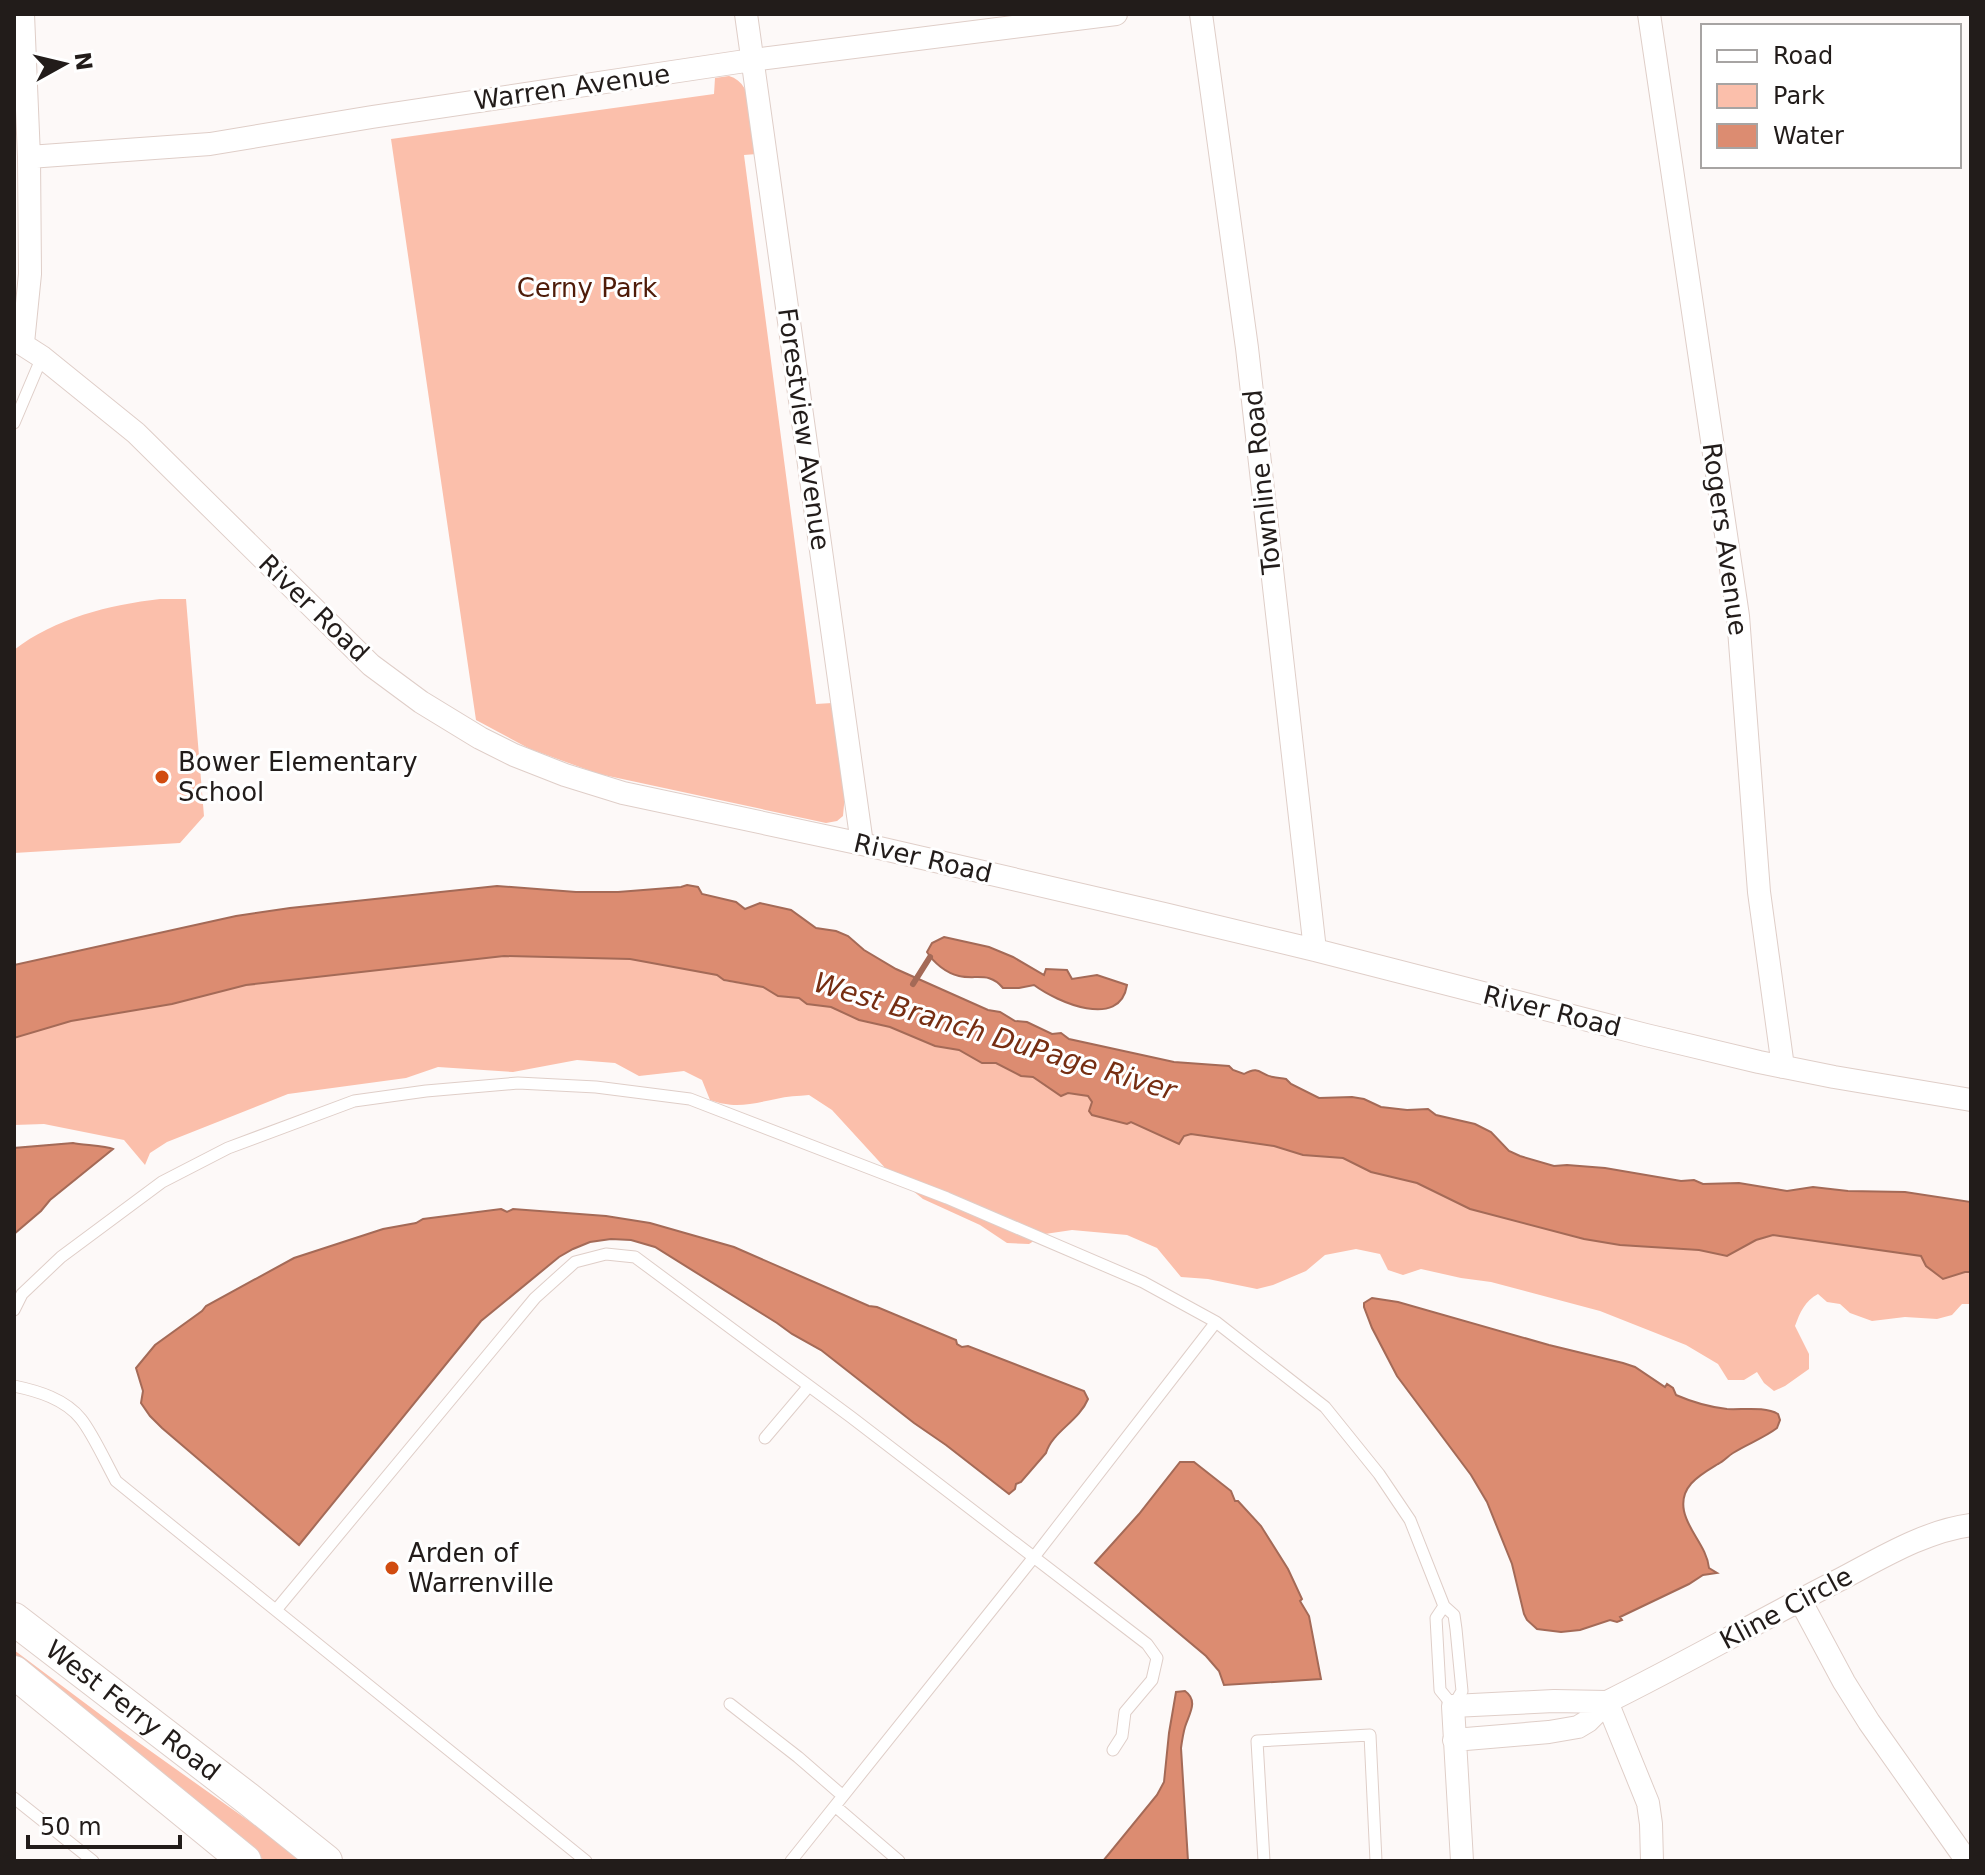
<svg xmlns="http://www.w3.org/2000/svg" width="1985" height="1875" viewBox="0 0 1985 1875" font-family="'DejaVu Sans',sans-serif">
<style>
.green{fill:#fbbfab}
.water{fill:#dc8c71;stroke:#a46a57;stroke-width:2}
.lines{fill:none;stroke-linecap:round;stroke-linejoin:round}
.stream{stroke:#a46a57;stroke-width:6}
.service-casing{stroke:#dfcec8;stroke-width:13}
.minor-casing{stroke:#dfcec8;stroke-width:24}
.secondary-casing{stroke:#dfcec8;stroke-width:34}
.service{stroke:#fff;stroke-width:11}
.minor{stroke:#fff;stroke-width:22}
.secondary{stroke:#fff;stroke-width:32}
.poi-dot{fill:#d14c10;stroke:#fff;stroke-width:3}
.labels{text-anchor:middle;stroke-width:6;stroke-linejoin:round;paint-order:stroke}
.street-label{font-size:26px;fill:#221c1a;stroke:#fff}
.park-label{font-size:26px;fill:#4f1c09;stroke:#fff}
.poi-label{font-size:26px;fill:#221c1a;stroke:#fff;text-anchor:start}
.water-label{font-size:28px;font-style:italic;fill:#762e12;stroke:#fff}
</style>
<rect width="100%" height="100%" fill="#fdf9f8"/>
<path class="green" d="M729,76C756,83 754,131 757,154L744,155L816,704L832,703L845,794L843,816L837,821L826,823L599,774L530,749L476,720L391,139L714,94L715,78Z
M160,599H186L204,816L180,843L14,853V650C55,618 109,605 160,599Z
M504,956L630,959L717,975L724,981L763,987L778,996L800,998L807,1004L831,1007L859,1020L890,1027L935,1046L959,1050L982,1063H996L1021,1076L1033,1077L1061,1096L1068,1093L1088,1096L1092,1102L1180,1143L1184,1135L1191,1134L1274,1146L1303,1155L1343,1158L1371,1172L1417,1183L1471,1209L1584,1239L1620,1245L1699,1250L1727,1256L1756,1240L1773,1235L1921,1256L1951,1275L1971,1272V1304H1962L1952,1315L1937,1319L1905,1317L1872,1321L1850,1313L1840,1304L1827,1302L1818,1294C1805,1301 1800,1312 1795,1326L1809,1354V1369L1785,1386L1774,1391L1764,1383L1757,1372L1744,1380H1728L1718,1364L1686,1345L1600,1311L1491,1282L1461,1278L1421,1269L1403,1275L1388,1270L1380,1254L1356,1249L1325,1255L1306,1271L1273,1285L1257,1289L1208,1279L1181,1277L1157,1248L1127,1235L1072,1230L1045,1234L1029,1244L1007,1243L980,1225L923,1199L887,1170L832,1110L809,1095C798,1096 787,1096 776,1099C750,1104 735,1109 710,1100L702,1080L684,1071L639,1076L615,1063L577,1060L513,1072L438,1067L406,1078L288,1094L167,1142L150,1153L145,1165L124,1140L44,1124L14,1125V1038L71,1021L172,1004L246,985Z
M14,1650L121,1730L305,1861H265L14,1657Z"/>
<path class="water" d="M687,885L698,887L702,894L736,902L745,909L760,903L791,910L816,928L836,931L848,936L864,950L896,969L988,1010L1000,1012L1015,1021L1027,1022L1052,1034L1061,1033L1069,1039L1174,1062L1229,1066L1233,1070L1244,1074C1260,1065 1260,1075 1273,1077C1278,1078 1282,1078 1286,1079L1291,1084L1319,1098L1352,1097L1364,1099L1381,1107L1407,1110L1428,1109L1436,1115L1475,1124L1491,1132L1509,1151L1520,1156L1554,1166L1567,1165L1605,1168L1681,1181L1694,1180L1703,1184L1739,1183L1787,1191L1813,1187L1848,1191L1905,1192L1971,1202V1272H1965L1943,1279L1926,1266L1921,1256L1773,1235L1756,1240L1727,1256L1699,1250L1620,1245L1584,1239L1470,1209L1417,1183L1371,1172L1343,1158L1303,1155L1274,1146L1191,1134L1184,1136L1179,1144L1131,1122L1127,1124L1092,1115L1089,1111L1092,1102L1088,1096L1068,1093L1061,1096L1033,1077L1021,1076L996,1063H982L959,1050L935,1046L890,1027L859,1020L831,1007L807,1004L799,998L778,996L763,987L724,980L717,975L630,959L504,956L246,985L172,1004L71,1021L14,1038V965L236,916L290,908L497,886L576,892H618L681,887Z
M944,937L989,947L1013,957L1044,975L1046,969L1067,970L1072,979L1097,975L1127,985C1120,1030 1057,1002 1034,985L1019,988H1003C989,971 976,980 959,976C946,973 934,963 927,952L932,943Z
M73,1143C83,1145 106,1146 113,1149L50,1200L41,1211L14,1234V1148Z
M501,1209L507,1212L513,1209L606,1216L650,1223L734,1247L869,1306L877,1307L956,1340L957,1344L962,1347L968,1346L1084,1391L1088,1399C1079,1421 1052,1432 1046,1453L1021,1482L1016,1484L1015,1489L1009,1494L946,1445L914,1423L821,1350L792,1334L777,1323L655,1247L631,1240L611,1239L590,1242L573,1249L559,1257L481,1321L299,1545L162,1428L150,1416L141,1403L143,1391L136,1368L155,1345L202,1311L206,1306L294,1258L383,1229L416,1223L423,1219Z
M1372,1298L1398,1302L1549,1345L1623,1363L1635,1367L1665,1387L1667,1384L1673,1388L1676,1395C1692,1402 1709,1407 1727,1409C1742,1410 1765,1406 1778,1414L1780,1420L1777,1428C1764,1438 1747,1444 1733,1453C1728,1456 1724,1461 1718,1464C1700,1475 1679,1486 1684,1511C1688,1531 1707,1547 1709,1568L1717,1573L1703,1575L1689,1584L1620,1617L1622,1620L1617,1622L1610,1620L1580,1630L1561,1632L1537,1629L1527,1620L1524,1614L1512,1564L1487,1502L1471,1475L1397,1376L1372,1328L1364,1307V1303Z
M1180,1462H1194L1231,1491L1235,1501H1238L1261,1526L1288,1569L1302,1599L1300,1601L1309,1616L1321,1679L1224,1685L1219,1671L1206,1656L1095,1563L1139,1514Z
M1185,1691C1199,1701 1189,1714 1185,1727C1183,1734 1182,1741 1181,1748L1188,1861H1103L1157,1795L1164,1782L1169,1733L1176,1692Z"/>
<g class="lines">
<path class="stream" d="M913,984L930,957"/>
<g class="service-casing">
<path id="service" d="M14,423L42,357
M14,1310L22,1294L61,1257L162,1182L228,1148L354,1101L426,1091L518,1083L596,1087L690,1099L947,1198L1143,1282L1216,1322L1034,1557L791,1861
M1216,1322L1325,1407L1379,1474L1410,1520L1444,1606
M14,1386C38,1391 65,1399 81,1419C93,1434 106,1463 116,1481L586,1861
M765,1438L809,1386
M1444,1606L1454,1615L1456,1629L1462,1691L1453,1706L1440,1690L1436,1618Z
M276,1610L535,1298L575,1262L606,1254L635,1257L851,1417L1147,1644L1157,1658L1152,1680L1125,1712L1122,1736L1113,1750
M730,1704L798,1757L843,1796
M14,1798L93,1861
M835,1806L899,1861
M1264,1861L1257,1741L1370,1735L1376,1861"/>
</g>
<g class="minor-casing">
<path id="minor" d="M746,14L862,844
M1201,14L1247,348L1315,950
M1649,14L1738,616L1759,892L1783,1067
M29,157L210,144L372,117L752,60L1116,14
M14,339L42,357L136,433L371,665L421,702L480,738L514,755L565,775L623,793L862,844L1164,914L1315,950L1646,1035L1759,1062L1834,1077L1971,1100
M23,343L30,274L29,157L23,14
M1800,1600L1844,1682L1869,1722L1967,1861
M1607,1702L1648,1803L1651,1824L1652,1861
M1454,1740L1549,1732L1578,1727L1588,1721L1607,1702C1686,1663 1762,1619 1841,1579C1881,1558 1925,1531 1971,1525
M1462,1861L1453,1706L1554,1701L1607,1702"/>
</g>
<g class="secondary-casing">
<g id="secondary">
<path id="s1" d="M14,1619L247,1798L326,1861"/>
<path d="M14,1672L245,1861"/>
</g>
</g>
<use href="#service" class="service"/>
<use href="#minor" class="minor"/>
<use href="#secondary" class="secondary"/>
</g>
<g class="poi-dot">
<circle cx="162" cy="777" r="8"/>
<circle cx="392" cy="1568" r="8"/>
</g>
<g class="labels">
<g class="street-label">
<text transform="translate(572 87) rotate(-8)" y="9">Warren Avenue</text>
<text transform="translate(804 429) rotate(82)" y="9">Forestview Avenue</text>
<text transform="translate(1262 482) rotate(-96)" y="9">Townline Road</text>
<text transform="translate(1725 539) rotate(82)" y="9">Rogers Avenue</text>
<text transform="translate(314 608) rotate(44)" y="9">River Road</text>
<text transform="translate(923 858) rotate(13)" y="9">River Road</text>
<text transform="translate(1552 1011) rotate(14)" y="9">River Road</text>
<text transform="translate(1786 1608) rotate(-28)" y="9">Kline Circle</text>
<text dy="9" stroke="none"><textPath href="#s1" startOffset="150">West Ferry Road</textPath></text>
</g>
<g class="park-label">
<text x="587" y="297">Cerny Park</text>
</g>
<g class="poi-label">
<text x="178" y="771">Bower Elementary<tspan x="178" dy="30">School</tspan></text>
<text x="408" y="1562">Arden of<tspan x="408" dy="30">Warrenville</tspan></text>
</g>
<g class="water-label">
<text transform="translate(995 1036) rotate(17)" y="10">West Branch DuPage River</text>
</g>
</g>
<rect width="1985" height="1875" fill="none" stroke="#221c1a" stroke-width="32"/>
<rect x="1701" y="24" width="260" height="144" fill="#ffffff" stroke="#a7a4a3" stroke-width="2"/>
<rect x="1717" y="50" width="40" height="12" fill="#ffffff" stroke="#a7a4a3" stroke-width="2"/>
<text x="1773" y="64" font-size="24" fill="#221c1a">Road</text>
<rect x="1717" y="84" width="40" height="24" fill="#fbbfab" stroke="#a7a4a3" stroke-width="2"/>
<text x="1773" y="104" font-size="24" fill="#221c1a">Park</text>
<rect x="1717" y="124" width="40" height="24" fill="#dc8c71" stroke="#a7a4a3" stroke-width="2"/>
<text x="1773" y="144" font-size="24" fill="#221c1a">Water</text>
<g transform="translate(64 64) rotate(82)" stroke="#ffffff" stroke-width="6" paint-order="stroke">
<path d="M0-6L14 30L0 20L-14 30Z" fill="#221c1a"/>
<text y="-12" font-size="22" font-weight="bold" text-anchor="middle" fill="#221c1a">N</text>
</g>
<path d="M28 1835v12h152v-12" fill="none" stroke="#221c1a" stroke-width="4"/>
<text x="40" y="1835" font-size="24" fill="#221c1a" stroke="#ffffff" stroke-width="6" paint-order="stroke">50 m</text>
</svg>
